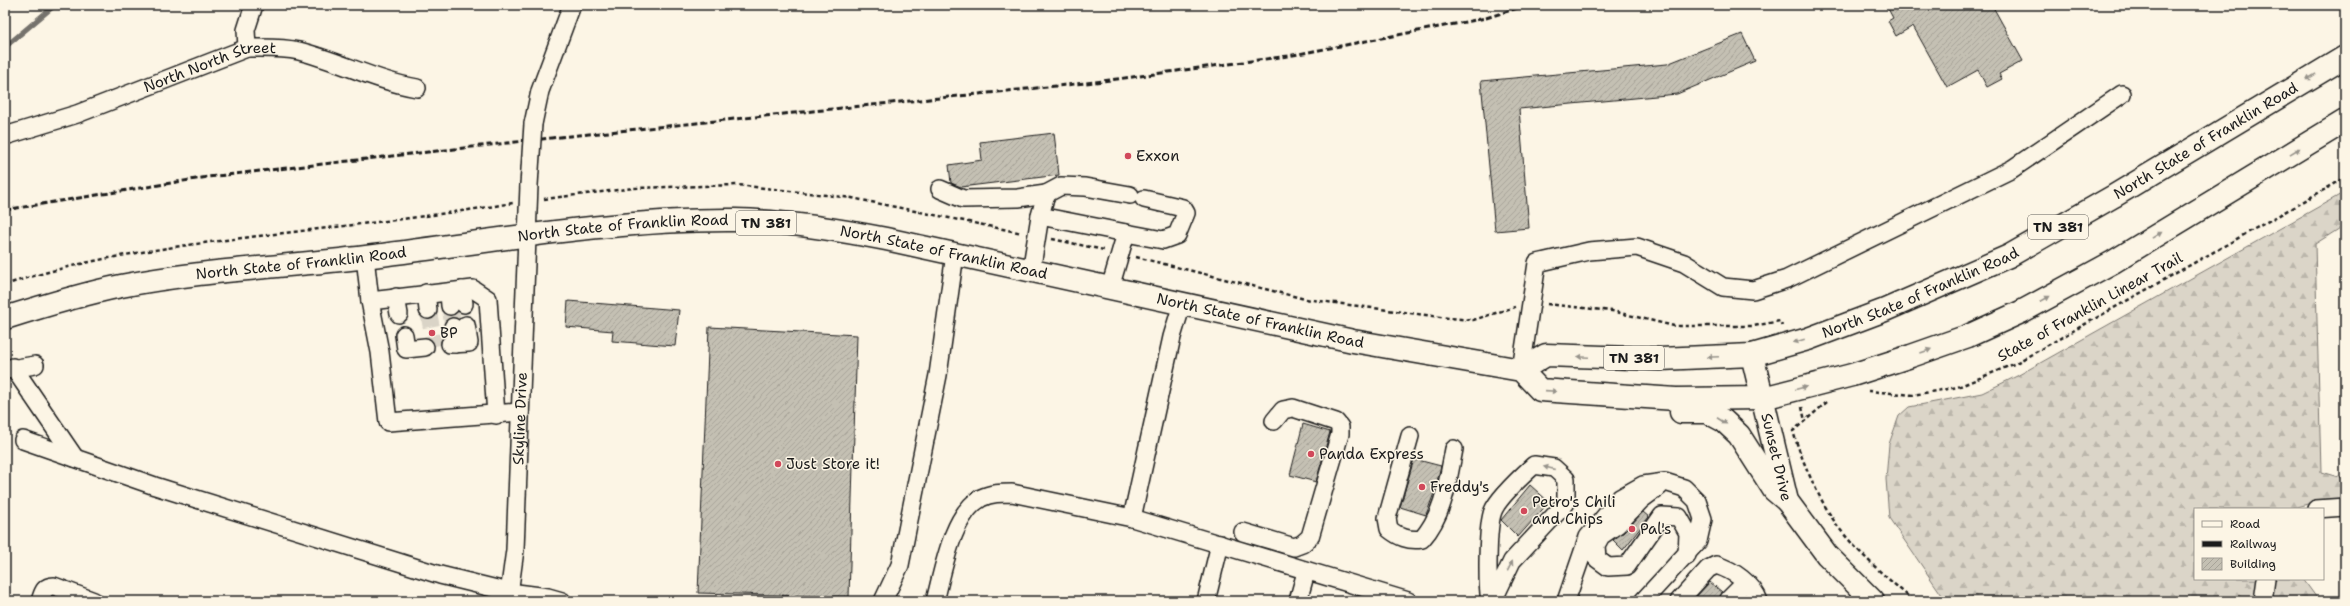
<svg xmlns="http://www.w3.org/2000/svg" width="2350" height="606" viewBox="0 0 2350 606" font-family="'Shantell Sans',sans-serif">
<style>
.forest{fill:url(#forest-firs);stroke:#7c7872}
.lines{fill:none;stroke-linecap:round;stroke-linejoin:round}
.stream{stroke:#75726c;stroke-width:5}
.building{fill:url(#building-hatch);stroke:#1c1c1c}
.minor-tunnel{stroke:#dad4c7;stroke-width:17;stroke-dasharray:17 8;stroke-linecap:butt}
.minor-casing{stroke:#1c1c1c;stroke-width:20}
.major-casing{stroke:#1c1c1c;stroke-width:25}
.highway-casing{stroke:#1c1c1c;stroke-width:25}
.path{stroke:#1c1c1c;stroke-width:2.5;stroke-dasharray:4 3;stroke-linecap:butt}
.minor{stroke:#fcf5e5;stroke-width:17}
.major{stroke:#fcf5e5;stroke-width:22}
.highway{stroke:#fcf5e5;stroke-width:22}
.rail{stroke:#1c1c1c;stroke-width:3;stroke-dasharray:6 3;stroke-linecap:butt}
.minor-bridge-casing{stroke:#1c1c1c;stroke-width:20;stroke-linecap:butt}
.minor-bridge{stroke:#fcf5e5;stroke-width:17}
.oneway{fill:#97938b}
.poi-dot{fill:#d1495b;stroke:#fcf5e5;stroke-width:1.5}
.labels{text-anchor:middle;stroke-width:3;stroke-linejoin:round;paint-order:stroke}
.shield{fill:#fcf5e5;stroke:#5f5d58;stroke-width:1}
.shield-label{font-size:14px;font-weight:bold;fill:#1c1c1c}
.street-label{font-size:15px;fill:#1c1c1c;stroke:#fcf5e5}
.poi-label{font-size:15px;fill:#1c1c1c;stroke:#fcf5e5;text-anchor:start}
</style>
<defs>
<pattern id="forest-firs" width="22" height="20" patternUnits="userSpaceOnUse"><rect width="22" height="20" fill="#dbd5c8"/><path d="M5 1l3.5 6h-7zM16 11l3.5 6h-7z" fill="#bbb6ab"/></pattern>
<pattern id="building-hatch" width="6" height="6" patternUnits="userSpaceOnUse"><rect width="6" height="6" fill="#c4c0b3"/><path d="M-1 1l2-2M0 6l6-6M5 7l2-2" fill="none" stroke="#a8a499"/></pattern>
</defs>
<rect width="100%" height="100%" fill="#fcf5e5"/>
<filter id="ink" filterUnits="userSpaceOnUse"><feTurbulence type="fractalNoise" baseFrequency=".025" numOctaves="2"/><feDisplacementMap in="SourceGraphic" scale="8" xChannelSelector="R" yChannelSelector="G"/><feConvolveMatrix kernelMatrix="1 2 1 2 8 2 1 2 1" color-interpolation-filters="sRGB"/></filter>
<g filter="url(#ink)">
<path class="forest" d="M2345,192V225L2315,244L2321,472L2345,479V499H2326L2289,509H2195V579H2259L2255,601H1946L1889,518L1886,479L1889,444L1899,416L1909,407L1982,393L2017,376Z
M2274,579H2303L2319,601H2271Z"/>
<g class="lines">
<path class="stream" d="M5,47L55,5"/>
</g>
<path class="building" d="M1886,5H1992L2023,61L1999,74L2002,79L1987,87L1978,70L1947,87L1913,26L1896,36L1888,21L1893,18Z
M1742,34L1755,61L1677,94L1519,109L1529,228L1495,231L1481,81L1667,64Z
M1054,133L1059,175L961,187L951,183L949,165L982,160L980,142Z
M568,301L679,310L675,346L612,341L613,331L566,327Z
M709,327L857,335L849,597L698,593Z
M1303,424L1330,432L1316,482L1290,475Z
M1414,459L1441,466L1434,493L1426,515L1400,507Z
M1530,485L1549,502L1518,537L1501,520Z
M1643,512L1649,517L1623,550L1613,540L1624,532Z
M1710,582L1722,592L1719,601H1692Z"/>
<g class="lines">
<path class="minor-tunnel" d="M450,306L453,327
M428,310L435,346"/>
<g class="minor-casing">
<g id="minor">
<path d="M247,48L246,30L254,5"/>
<path d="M533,124L540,91L572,5"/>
<path id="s1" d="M5,136L77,114L247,48C264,48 282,47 299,51C339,61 376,81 417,88"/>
<path d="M940,189L963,199L1018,198L1046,194"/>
<path d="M1040,216L1126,233"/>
<path d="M365,257L370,301L380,352L388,422L520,412"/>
<path d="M1031,272L1040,216L1046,194L1061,186L1085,187L1130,195"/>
<path d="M1110,288L1126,233L1163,240L1177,235L1186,213L1183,208L1144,199"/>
<path d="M462,290L464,304"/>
<path d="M449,292L450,306"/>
<path d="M426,293L428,310"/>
<path d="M396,297L399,314"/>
<path d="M370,301L473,289L488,299L496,415"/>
<path d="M453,327L455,344"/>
<path d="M404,335L406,349L425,347"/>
<path d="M450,344L469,343L466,325"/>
<path d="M13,367L75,458"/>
<path d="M5,370L35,365"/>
<path d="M1521,370L1537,263L1589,251L1637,247L1684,263L1723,287L1753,290L1787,279L2012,169L2122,94"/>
<path d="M1410,436L1387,518L1389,529C1399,537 1408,541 1422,539C1444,514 1448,480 1454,449"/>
<path d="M23,440L155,486L440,575L509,592L548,597L562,601"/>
<path d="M1660,486L1641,500L1617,525L1601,536L1596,545L1597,559L1608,567L1627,566L1662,516L1679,517L1688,533L1687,555"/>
<path d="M2316,509L2345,507"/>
<path d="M1132,518L1172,337L1182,304"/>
<path d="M1243,532L1294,547L1302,544L1310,537L1340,434V427L1336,422L1293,408L1283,410L1274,421"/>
<path d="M1729,599L1745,583"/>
<path d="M40,601C43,592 44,586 54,586L94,601"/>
<path id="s2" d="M508,601L515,550L529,185"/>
<path d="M883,601L900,565L938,375L955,254"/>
<path d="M935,601C943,571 952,514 981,498C991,493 1001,493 1012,493L1132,518L1408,601"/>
<path d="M1206,601L1220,544"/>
<path d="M1298,601L1306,572"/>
<path d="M1490,601C1487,585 1487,526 1493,511C1498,498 1523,475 1534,465L1554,468L1566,479V503L1512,561L1493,601"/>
<path d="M1566,601L1588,537L1620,498L1643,485L1665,482L1684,488L1697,501L1703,519L1698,541L1643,601"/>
<path d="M1679,601L1708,569L1716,565C1733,570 1753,584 1759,601"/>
<path d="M2263,601L2266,579"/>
</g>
</g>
<g class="major-casing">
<g id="major">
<path id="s3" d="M1752,355L1787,501L1827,555L1873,601"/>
</g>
</g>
<g class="highway-casing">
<g id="highway">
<path id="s4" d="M5,318C43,306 82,294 121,286C202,270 285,267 366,257C488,242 611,219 735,220C786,221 836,229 886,239L1353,341L1521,370L1540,390L1676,399L1763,398L1852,375L1911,356L1968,336L2021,312L2113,262L2345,121"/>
<path id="s5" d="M1521,370L1546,355L1660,359L1752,355L1808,339L1885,310L2009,256L2114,196L2345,57"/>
<path d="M1681,412H1707L1724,421L1739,435L1774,490L1787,501"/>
</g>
</g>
<path class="path" d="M544,199L634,188L738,185L852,198L1022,233
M1052,239L1104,250
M1136,257L1305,299L1448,318L1473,320L1515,307
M5,285C82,259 162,248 242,238C333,227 423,218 513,203
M1547,304L1612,311L1674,326H1753L1780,321L1782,326
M1868,391L1913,395L1958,387L2016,363L2345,178
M1827,402L1793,431C1802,462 1820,502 1839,528C1860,555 1888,579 1914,601
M1802,407L1805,421"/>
<use href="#minor" class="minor"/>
<use href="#major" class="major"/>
<use href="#highway" class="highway"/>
<path class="rail" d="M5,210L208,177L560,137L1095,82L1288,56L1486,18L1527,5"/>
<g class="minor-bridge-casing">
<path id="minor-bridge" d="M529,185L533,124"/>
</g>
<use href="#minor-bridge" class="minor-bridge"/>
</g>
<defs><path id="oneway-solid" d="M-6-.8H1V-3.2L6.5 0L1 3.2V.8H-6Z"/></defs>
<g class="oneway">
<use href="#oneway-solid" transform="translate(2311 77) rotate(149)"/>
<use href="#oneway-solid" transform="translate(2295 151) rotate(-31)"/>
<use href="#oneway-solid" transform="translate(2157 235) rotate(-31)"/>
<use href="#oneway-solid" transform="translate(2045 299) rotate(-29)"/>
<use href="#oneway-solid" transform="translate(1799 341) rotate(164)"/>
<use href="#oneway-solid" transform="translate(1926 351) rotate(-20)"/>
<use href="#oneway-solid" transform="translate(1583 357) rotate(-178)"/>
<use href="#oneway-solid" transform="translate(1713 357) rotate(177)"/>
<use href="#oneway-solid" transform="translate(1801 388) rotate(-15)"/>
<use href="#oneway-solid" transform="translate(1551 391) rotate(4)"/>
<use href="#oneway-solid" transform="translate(1722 421) rotate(33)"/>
<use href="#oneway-solid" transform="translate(1549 468) rotate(-166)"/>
<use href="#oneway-solid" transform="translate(1510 566) rotate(-63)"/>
</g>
</g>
<g class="poi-dot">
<circle cx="1128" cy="156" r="4"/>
<circle cx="432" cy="333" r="4"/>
<circle cx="1311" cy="454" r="4"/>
<circle cx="778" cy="464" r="4"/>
<circle cx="1422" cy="487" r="4"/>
<circle cx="1524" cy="511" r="4"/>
<circle cx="1632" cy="529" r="4"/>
</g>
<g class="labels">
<g class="shield">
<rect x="736" y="211" width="60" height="24" rx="3"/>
<rect x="2028" y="215" width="60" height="24" rx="3"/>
<rect x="1604" y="346" width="60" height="24" rx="3"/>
</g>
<g class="shield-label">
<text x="766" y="228">TN 381</text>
<text x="2058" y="232">TN 381</text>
<text x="1634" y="363">TN 381</text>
</g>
<g class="street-label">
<text dy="5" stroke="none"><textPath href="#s1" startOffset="217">North North Street</textPath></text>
<text dy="5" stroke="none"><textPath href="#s5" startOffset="739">North State of Franklin Road</textPath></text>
<text dy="5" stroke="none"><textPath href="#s4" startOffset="626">North State of Franklin Road</textPath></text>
<text dy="5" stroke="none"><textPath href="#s4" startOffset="950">North State of Franklin Road</textPath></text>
<text dy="5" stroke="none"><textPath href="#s4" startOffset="302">North State of Franklin Road</textPath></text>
<text dy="5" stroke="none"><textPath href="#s5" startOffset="415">North State of Franklin Road</textPath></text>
<text transform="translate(2090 307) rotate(-29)" y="5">State of Franklin Linear Trail</text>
<text dy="5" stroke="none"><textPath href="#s4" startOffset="1274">North State of Franklin Road</textPath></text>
<text dy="5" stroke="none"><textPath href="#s2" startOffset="183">Skyline Drive</textPath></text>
<text dy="5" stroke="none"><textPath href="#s3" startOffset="105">Sunset Drive</textPath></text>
</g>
<g class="poi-label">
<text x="1136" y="161">Exxon</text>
<text x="440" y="338">BP</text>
<text x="1319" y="459">Panda Express</text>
<text x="786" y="469">Just Store it!</text>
<text x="1430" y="492">Freddy's</text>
<text x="1532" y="507">Petro's Chili<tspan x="1532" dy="17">and Chips</tspan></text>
<text x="1640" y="534">Pal's</text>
</g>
</g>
<rect width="2350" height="606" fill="none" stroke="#fcf5e5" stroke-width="20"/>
<rect x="10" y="10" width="2330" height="586" fill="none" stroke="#1c1c1c" stroke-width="1.5" filter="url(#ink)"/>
<rect x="2194" y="508" width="130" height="72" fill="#fcf5e5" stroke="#a29e95"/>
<rect x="2202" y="521" width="20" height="6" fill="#fcf5e5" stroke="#a29e95"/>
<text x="2230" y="528" font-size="12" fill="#1c1c1c">Road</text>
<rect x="2202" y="541" width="20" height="6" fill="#1c1c1c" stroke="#a29e95"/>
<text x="2230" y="548" font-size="12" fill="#1c1c1c">Railway</text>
<rect x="2202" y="558" width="20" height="12" fill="url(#building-hatch)" stroke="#a29e95"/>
<text x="2230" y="568" font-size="12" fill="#1c1c1c">Building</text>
</svg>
